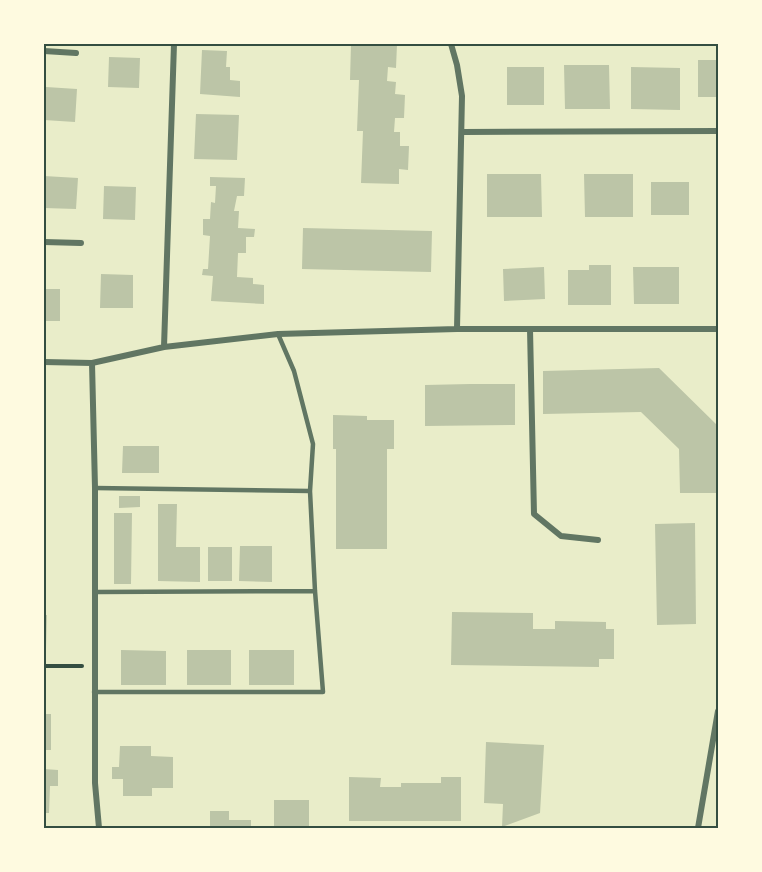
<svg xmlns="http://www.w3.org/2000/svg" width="762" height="872" viewBox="0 0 762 872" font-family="'PT Sans Narrow',sans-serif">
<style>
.building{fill:#bcc5a7}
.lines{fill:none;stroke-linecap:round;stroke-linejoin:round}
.path{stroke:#344e41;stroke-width:4}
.service{stroke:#617663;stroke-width:4.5}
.minor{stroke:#617663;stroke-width:6}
.neatline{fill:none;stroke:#344e41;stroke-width:2}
</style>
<rect width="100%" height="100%" fill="#e9edc9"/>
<path class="building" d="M351,44H397L396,68L388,67L387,81L396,82L395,94L405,95L404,118H395L394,132H400V146H409L408,170L399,169V184L361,183L363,131H357L359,80H350Z
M202,50L227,51L226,67H230V80L240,81V97L200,94Z
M109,57L140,58L139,88L108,87Z
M698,60H718V97H698Z
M564,65H609L610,109H565Z
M507,67H544V105H507Z
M631,67L680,68V110L631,109Z
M46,87L77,89L75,122L44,120Z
M196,114L239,115L237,160L194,159Z
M487,174H541L542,217H487Z
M584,174H633V217H585Z
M44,176L78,178L76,209L44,208Z
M210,177L245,178L244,196H237L234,211H239L238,228L255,229L254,237H246V253H238L237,277L253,278V284L264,285V304L211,301L213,276L202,275L203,269H208L210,236L203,235V219H210L211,202L215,203L216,186H210Z
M651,182H689V215H651Z
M104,186L136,187L135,220L103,219Z
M303,228L432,231L431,272L302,269Z
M589,265H611V305H568V270H589Z
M544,267L545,299L504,301L503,269Z
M633,267H679V304H634Z
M101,274L133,275V308H100Z
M44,289H60V321H44Z
M659,368L718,426V493H680L679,449L641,412L543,414V371Z
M470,384H515V425L425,426V385Z
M333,415L367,416V420H394V449H387V549H336V449H333Z
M123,446H159V473H122Z
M119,496H140V507L119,508Z
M158,504H177L176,547H200V582L158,581Z
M114,513H132L131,584H114Z
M695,523L696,624L657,625L655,524Z
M240,546H272V582L239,581Z
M208,547H232V581H208Z
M452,612L533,613V629H555V621L606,622V629H614V659H599V667L451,665Z
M44,615H47L46,649H44Z
M121,650L166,651V685H121Z
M187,650H231V685H187Z
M249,650H294V685H249Z
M44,714H51V750H44Z
M486,742L544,745L540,813L502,827L503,804L484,803Z
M120,746H151V756L173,757V788H152V796H123V779H112V767H119Z
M44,769L58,770V786H50L49,813H44Z
M349,777L381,778L380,787H401V783H441V777H461V821H349Z
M274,800H309V828H274Z
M210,811H229V820H251V828H210Z"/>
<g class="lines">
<path class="path" d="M44,666H82"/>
<path class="service" d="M95,488L310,491
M96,592L315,591
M94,692H323L315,591L310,491L313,444L294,371L278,334"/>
<path class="minor" d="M451,44L457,65L462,96L457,329
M44,51L76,53
M463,132L718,131
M44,242L81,243
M530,329L534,514L561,536L598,540
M164,347L174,44
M44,362L92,363L164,347L278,334L457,329H718
M92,363L95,488V783L99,828
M698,828L718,711"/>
</g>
<rect width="762" height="872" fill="none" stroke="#fefae0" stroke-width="90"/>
<rect x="45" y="45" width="672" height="782" class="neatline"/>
</svg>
